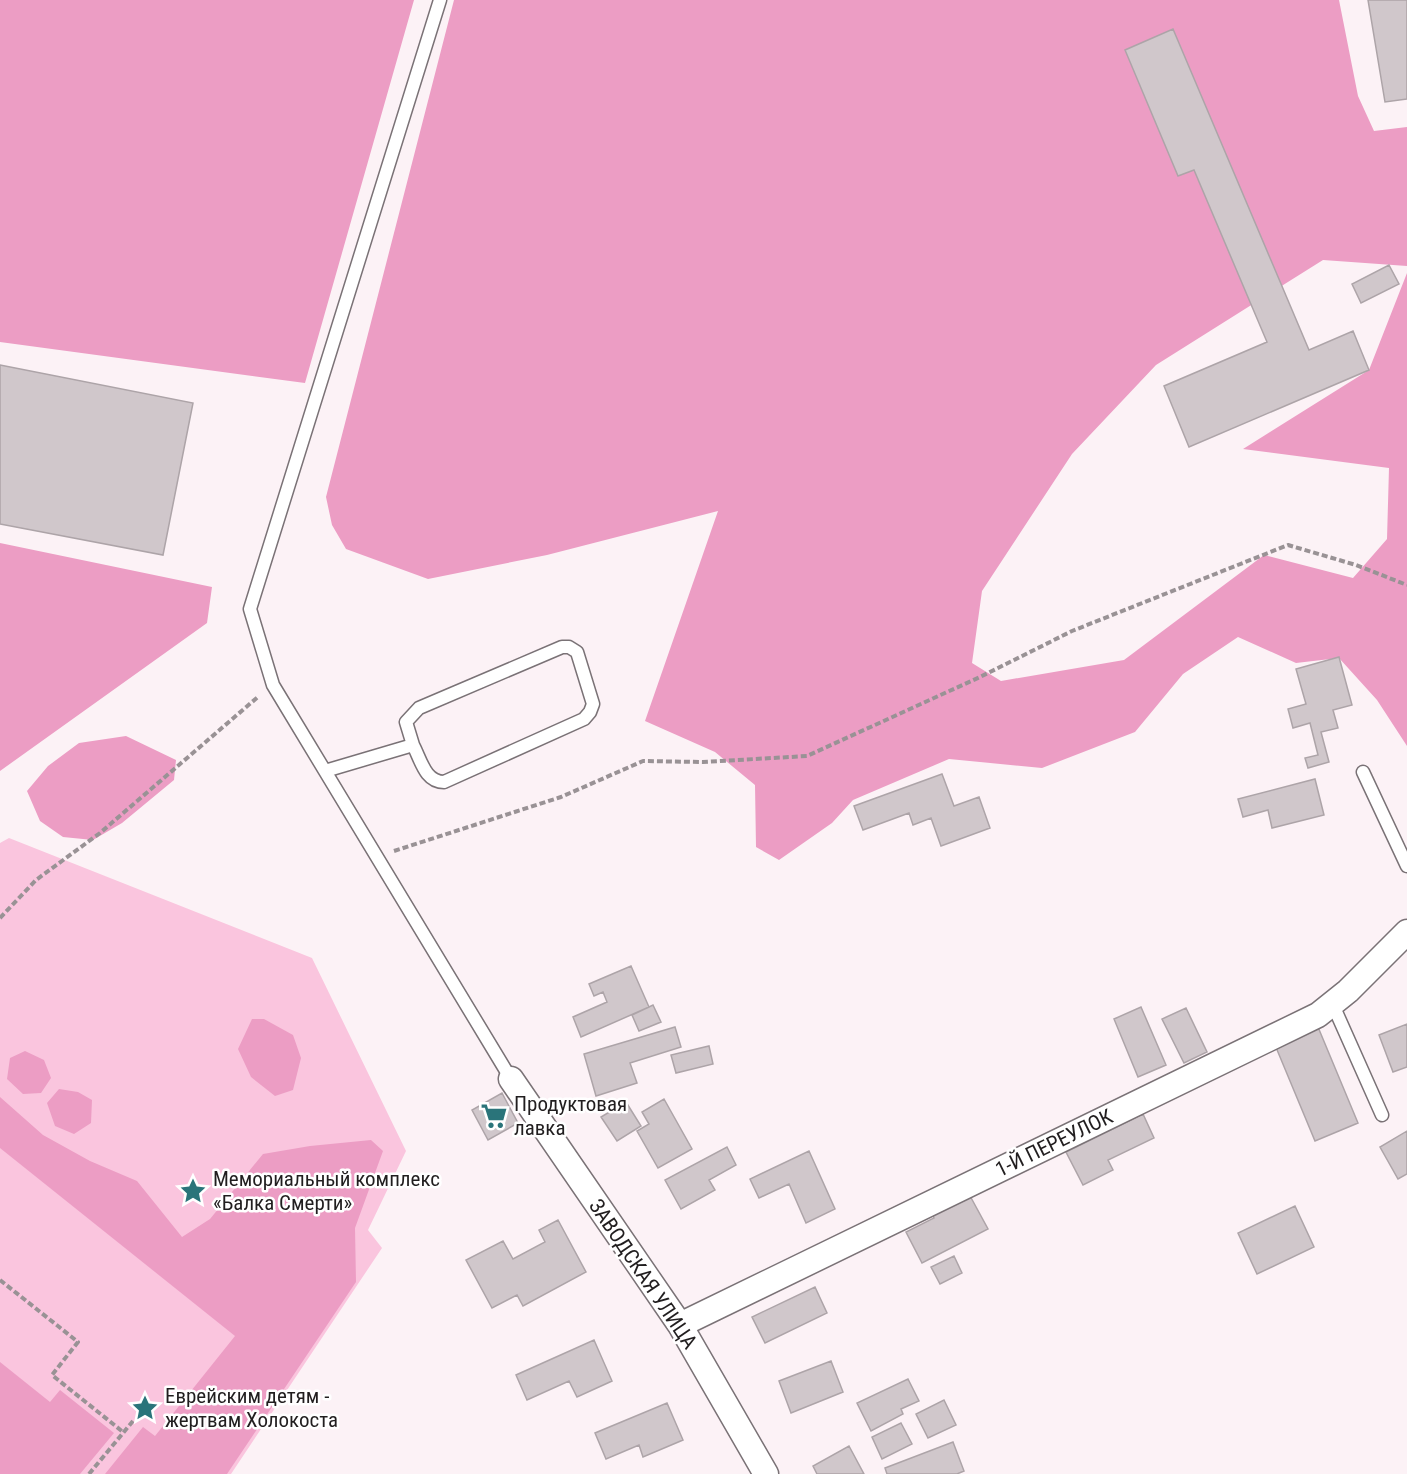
<svg xmlns="http://www.w3.org/2000/svg" width="1407" height="1474" viewBox="0 0 1407 1474" font-family="'Roboto Condensed',sans-serif">
<style>
.green{fill:#fac5de}
.forest{fill:#ec9dc4}
.building{fill:#d0c7cb;stroke:#ada4a8;stroke-width:1.5}
.lines{fill:none;stroke-linecap:round;stroke-linejoin:round}
.lane-casing{stroke:#7a7276;stroke-width:15}
.street-casing{stroke:#7a7276;stroke-width:27}
.path{stroke:#999295;stroke-width:4;stroke-dasharray:6 3;stroke-linecap:butt}
.lane{stroke:#fff;stroke-width:12}
.street{stroke:#fff;stroke-width:24}
.labels{text-anchor:middle;stroke-width:5;stroke-linejoin:round;paint-order:stroke}
.poi-label{font-size:21px;fill:#211e1f;stroke:#fff;text-anchor:start}
.street-label{font-size:21px;fill:#211e1f;stroke:#fff}
</style>
<rect width="100%" height="100%" fill="#fcf2f6"/>
<path class="green" d="M9,838L312,958L406,1151L368,1230L382,1248L231,1474H0V843Z"/>
<path class="forest" d="M0,0H414L305,383L0,342Z
M454,0H1339L1358,96L1374,131L1407,127V266L1323,260L1156,365L1072,454L982,591L972,663L1001,681L1124,660L1264,555L1353,578L1387,539L1389,468L1243,449L1369,370L1407,273V746L1377,700L1339,658L1296,663L1238,637L1183,674L1135,732L1042,768L949,759L853,800L832,823L779,860L756,847L755,785L715,752L645,721L718,511L547,555L428,579L346,549L332,525L326,497Z
M0,543L212,587L207,623L0,771Z
M126,736L176,760L174,780L122,823L93,840L63,837L40,821L27,791L48,766L79,743Z
M252,1019H264L293,1035L301,1058L293,1090L275,1096L251,1077L238,1049Z
M25,1051L44,1060L51,1078L41,1093L23,1094L7,1079L10,1058Z
M59,1089L78,1092L92,1100L91,1123L74,1134L55,1126L47,1103Z
M0,1097L43,1135L90,1161L137,1181L182,1237L210,1219L263,1154L310,1146L371,1140L383,1151L355,1228L356,1282L227,1474H105L143,1427L155,1436L235,1336L0,1148Z
M0,1362L50,1402L60,1390L114,1433L80,1474H0Z"/>
<path class="building" d="M1368,0H1407V99L1385,102Z
M1173,29L1309,350L1353,331L1369,370L1189,447L1164,386L1267,342L1194,170L1178,176L1125,50Z
M1389,265L1399,284L1361,303L1352,284Z
M0,365L193,403L163,555L0,524Z
M1339,657L1352,705L1333,710L1338,728L1321,732L1329,762L1308,768L1305,758L1318,755L1310,723L1293,728L1288,709L1306,704L1296,669Z
M942,774L954,806L979,797L990,828L941,846L931,818L913,825L909,813L863,830L854,806Z
M1315,779L1324,815L1272,828L1268,810L1243,817L1238,799Z
M631,966L649,1007L581,1037L573,1017L607,1002L603,992L594,996L589,984Z
M653,1005L661,1022L639,1031L632,1015Z
M1141,1007L1166,1065L1138,1077L1114,1019Z
M1186,1008L1207,1052L1184,1063L1162,1019Z
M1407,1024V1067L1393,1072L1379,1035Z
M675,1027L681,1047L630,1063L637,1083L596,1096L584,1054Z
M1318,1027L1358,1123L1315,1141L1275,1045Z
M709,1046L713,1064L676,1073L671,1055Z
M502,1093L518,1123L488,1140L472,1110Z
M664,1099L692,1149L658,1168L637,1131L649,1124L642,1112Z
M626,1102L641,1126L617,1141L601,1117Z
M1143,1114L1154,1138L1108,1160L1113,1170L1083,1185L1066,1152Z
M1407,1131V1174L1398,1179L1380,1147Z
M727,1147L736,1165L709,1180L715,1190L681,1209L665,1180Z
M809,1151L835,1209L806,1223L789,1184L759,1198L750,1179Z
M969,1194L988,1229L922,1263L906,1232L934,1218L932,1214Z
M1295,1206L1314,1247L1257,1274L1238,1233Z
M558,1220L586,1272L523,1306L517,1295L492,1308L466,1260L503,1241L513,1259L545,1242L539,1230Z
M954,1256L962,1273L940,1284L931,1267Z
M815,1287L827,1313L765,1343L752,1317Z
M594,1340L612,1381L577,1397L569,1381L527,1400L516,1375Z
M831,1361L843,1392L791,1413L779,1381Z
M908,1379L919,1401L901,1409L903,1414L871,1431L857,1403Z
M944,1400L956,1425L928,1438L916,1414Z
M667,1403L683,1440L643,1457L639,1445L606,1459L595,1433Z
M901,1423L912,1444L882,1459L872,1437Z
M953,1442L964,1471L957,1474H887L885,1468Z
M849,1446L864,1474H817L813,1466Z"/>
<g class="lines">
<g class="lane-casing">
<path id="lane" d="M440,0L250,609L273,685L511,1079
M325,771L413,745C421,760 425,782 444,782L584,719L590,712L593,704L577,652L569,647H562L419,708L406,722L413,745
M1363,772L1407,866
M1333,1005L1382,1115"/>
</g>
<g class="street-casing">
<path id="street" d="M511,1079L680,1325L766,1474
M680,1325L1318,1015L1348,991L1407,932"/>
</g>
<path class="path" d="M394,851L561,797L643,761L703,762L807,756L980,677L1072,631L1288,545L1356,565L1407,585
M0,918L36,880L100,833L259,696
M0,1280L78,1342L52,1375L123,1432
M89,1474L133,1421"/>
<use href="#lane" class="lane"/>
<use href="#street" class="street"/>
</g>
<defs>
<g id="supermarket-bare" transform="scale(2.07)"><path d="M-6-5.5h2.5l.6 2H6L4.5 2H-2.5L-4.4-4H-6ZM-1.5 3.2a1.3 1.3 0 1 0 .1 0ZM3 3.2a1.3 1.3 0 1 0 .1 0Z" fill="#2a747a" stroke="#fff" stroke-width="2.5" paint-order="stroke"/></g>
<g id="sight-bare" transform="scale(2.07)"><path d="M0-6L1.8-2.2L6-1.7L2.9 1.2L3.7 5.4L0 3.3L-3.7 5.4L-2.9 1.2L-6-1.7L-1.8-2.2Z" fill="#2a747a" stroke="#fff" stroke-width="2.5" paint-order="stroke"/></g>
</defs>
<g fill-rule="evenodd">
<use href="#supermarket-bare" x="494" y="1116"/>
<use href="#sight-bare" x="193" y="1191"/>
<use href="#sight-bare" x="145" y="1408"/>
</g>
<g class="labels">
<g class="poi-label">
<text x="514" y="1111">Продуктовая<tspan x="514" dy="24">лавка</tspan></text>
<text x="213" y="1186">Мемориальный комплекс<tspan x="213" dy="24">«Балка Смерти»</tspan></text>
<text x="165" y="1403">Еврейским детям -<tspan x="165" dy="24">жертвам Холокоста</tspan></text>
</g>
<g class="street-label">
<text transform="translate(1054 1143) rotate(-26)" y="7">1-Й ПЕРЕУЛОК</text>
<text transform="translate(643 1274) rotate(56)" y="7">ЗАВОДСКАЯ УЛИЦА</text>
</g>
</g>
</svg>
